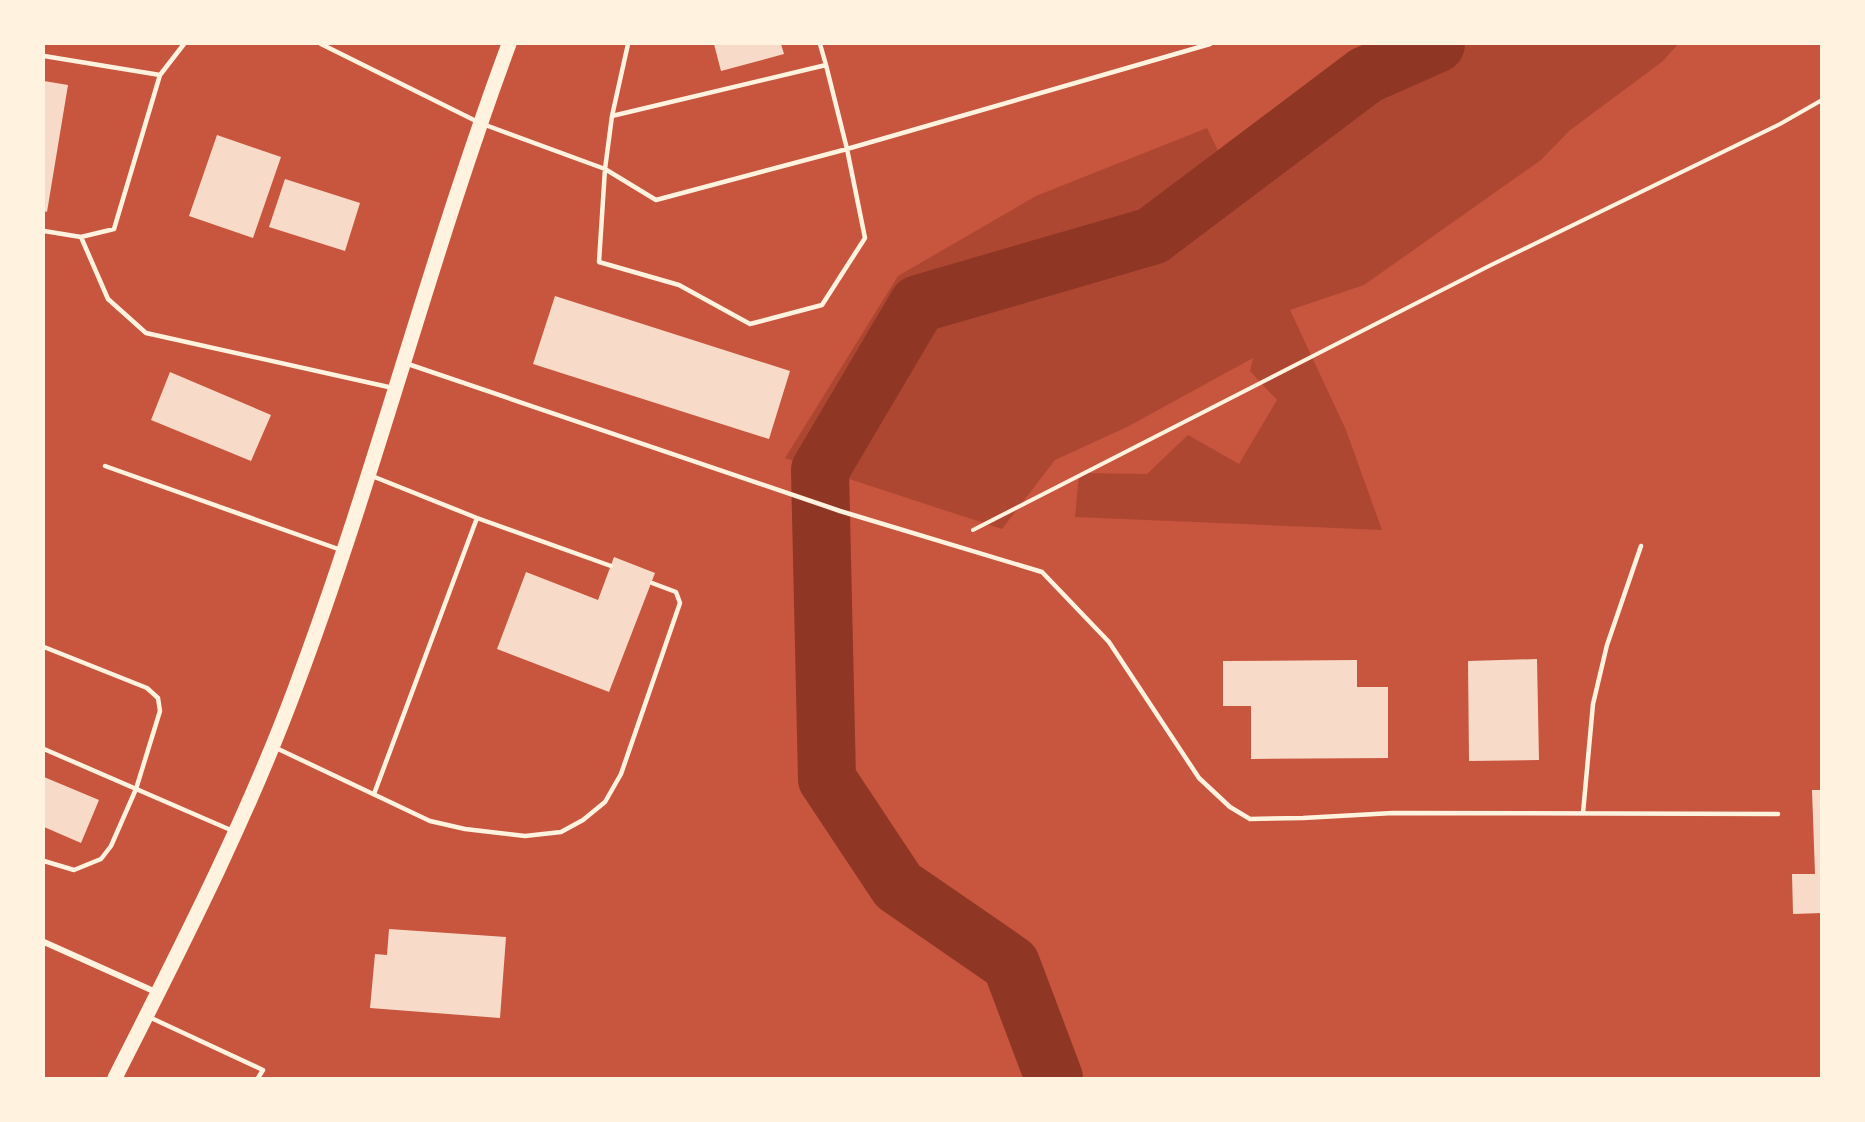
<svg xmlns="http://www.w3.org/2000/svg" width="1865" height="1122" viewBox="0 0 1865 1122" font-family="Poppins,sans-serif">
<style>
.green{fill:#ae4732}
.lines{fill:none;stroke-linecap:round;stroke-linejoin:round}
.river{stroke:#8f3625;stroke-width:58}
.building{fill:#f7dbc8}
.path{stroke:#fff3e0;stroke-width:4}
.service{stroke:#fff3e0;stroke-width:4.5}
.minor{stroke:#fff3e0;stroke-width:6}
.primary{stroke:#fff3e0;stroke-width:15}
</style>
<rect width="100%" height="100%" fill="#c8553d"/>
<path class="green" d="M1396,44H1678L1663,61L1569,131L1541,160L1364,285L1290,310L1346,430L1382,530L1075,517L1079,473L1147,474L1188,435L1239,464L1277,400L1250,371L1253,358L1127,427L1055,460L1002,529L785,458L898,276L1036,196L1207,128L1235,186L1290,153Z"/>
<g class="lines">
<path class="river" d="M1054,1078L1011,964L898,886L827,779L820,470L918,304L1152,236L1366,75L1436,44"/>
</g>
<path class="building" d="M714,44H781L784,54L721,71Z
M44,81L68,85L47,212L44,211Z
M217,135L281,157L253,238L189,216Z
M285,179L360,203L345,251L269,227Z
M555,296L790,371L769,439L533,364Z
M170,372L271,415L251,461L151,420Z
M614,557L655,573L609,692L497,649L526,572L598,600Z
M1537,659L1539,760L1469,761L1468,661Z
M1357,660V687H1388V758L1251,759V706H1223V661Z
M44,777L99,800L81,843L44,827Z
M1812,790H1822V913L1793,914L1792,874H1815Z
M389,929L506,937L500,1018L370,1008L375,954L387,955Z"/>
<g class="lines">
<path class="path" d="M973,530L1489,266L1780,124L1822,100"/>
<path class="service" d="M321,44L480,123L605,169L656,200L847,149L1210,44
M820,44L826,65
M44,56L160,75
M826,65L847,149L865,238L822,305L750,324L679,285L599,262L605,169L612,116Z
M612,116L628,44
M44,231L81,237L114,229L160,75L184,44
M81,237L108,299L146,333L393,388
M405,363L840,511L1042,572L1109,642L1199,778L1230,807L1250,819L1303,818L1393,813L1778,814
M105,466L341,550
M372,476L477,518L611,566
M44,647L147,688L158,698L160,711L136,789L111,846L101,859L74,870L44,861
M274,747L430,821L465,829L525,836L561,832L583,820L605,802L621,774L680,603L676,592L652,583
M44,749L233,831
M374,794L477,518
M1583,813L1593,704L1607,645L1641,546
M149,1017L263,1070L258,1078"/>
<path class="minor" d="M44,942L158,993"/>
<path class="primary" d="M115,1078C179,951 245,823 295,689C375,477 430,256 509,44"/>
</g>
<rect width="1865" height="1122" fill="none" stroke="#fff3e0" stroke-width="90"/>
</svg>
